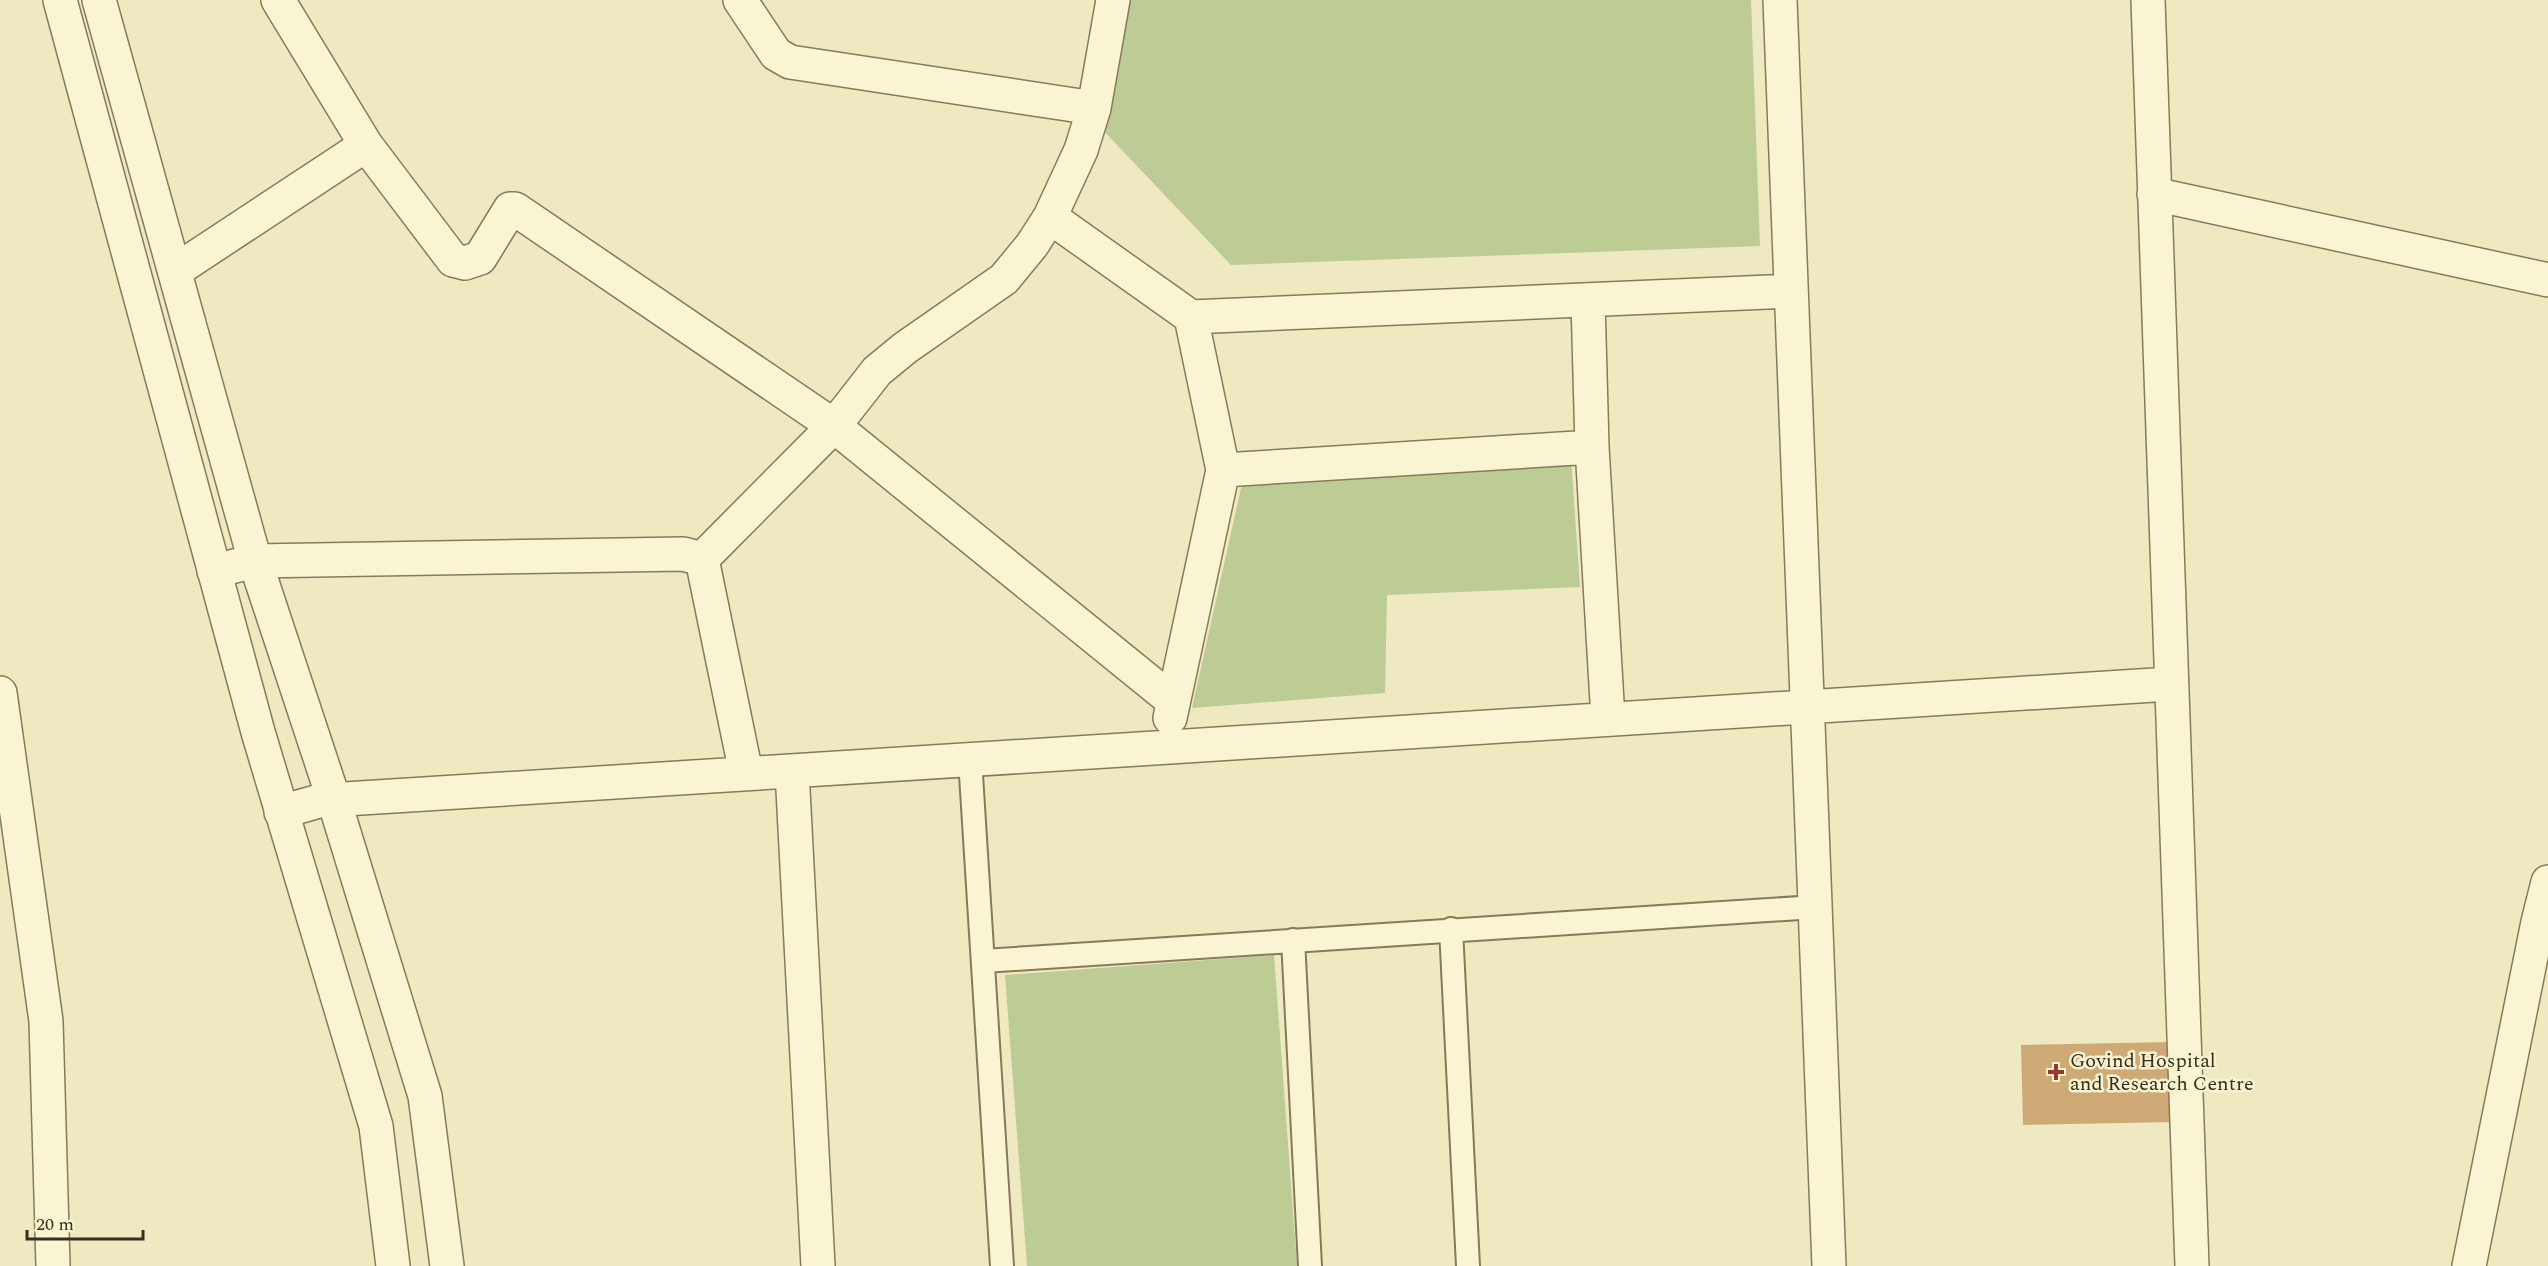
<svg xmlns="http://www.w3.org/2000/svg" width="2548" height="1266" viewBox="0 0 2548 1266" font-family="Spectral,serif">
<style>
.green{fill:#bccc94}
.building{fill:#cdaa75}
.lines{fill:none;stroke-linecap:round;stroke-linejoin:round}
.service-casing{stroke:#887a58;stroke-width:26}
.minor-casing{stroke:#887a58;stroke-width:36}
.tertiary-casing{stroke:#887a58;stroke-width:36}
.service{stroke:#f9f5d3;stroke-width:22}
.minor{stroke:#f9f5d3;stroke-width:33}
.tertiary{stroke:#f9f5d3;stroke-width:33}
.poi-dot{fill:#973a27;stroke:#f6f2d0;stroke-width:2}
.labels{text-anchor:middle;stroke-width:5;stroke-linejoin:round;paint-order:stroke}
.poi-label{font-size:20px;fill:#372e1c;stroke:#f6f2d0;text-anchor:start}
</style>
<rect width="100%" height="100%" fill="#eee9c0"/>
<path class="green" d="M1123,0H1751L1760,246L1231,265L1100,127Z
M1571,457L1580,587L1387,595L1385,693L1192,708L1243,479Z
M1274,955L1297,1266H1027L1005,975Z"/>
<path class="building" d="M2171,1042L2173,1122L2023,1125L2021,1045Z"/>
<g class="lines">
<g class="service-casing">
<path id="service" d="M970,759L1002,1266
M1451,929L1468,1266
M1293,940L1310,1266
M983,961L1815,907"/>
</g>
<g class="minor-casing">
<path id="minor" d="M278,0L366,145L453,260L465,263L480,258L510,209H515L834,426L1173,701
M740,0L776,54L790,62L1094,108
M1780,0L1829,1266
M2148,0L2192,1266
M2154,194L2548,280
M1050,217L1191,317L1223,470L1170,718
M175,271L366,145
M1588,301L1592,447L1608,719
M1191,317L1790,291
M1223,470L1592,447
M214,571L255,561L683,554L702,559
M792,771L818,1266
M746,773L702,559L834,426L877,371L905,348L1004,279L1032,245L1050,217L1081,150L1094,108L1113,0
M281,812L333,797L345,799L2170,684
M2469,1266L2538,922L2548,882"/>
</g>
<g class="tertiary-casing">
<path id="tertiary" d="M60,0L258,732L376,1126L393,1266
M99,0L255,561L333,797L425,1096L447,1266
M0,693L46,1021L53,1266"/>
</g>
<use href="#service" class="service"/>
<use href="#minor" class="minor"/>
<use href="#tertiary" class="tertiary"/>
</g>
<path class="poi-dot" d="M2053 1063h6v6h6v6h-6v6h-6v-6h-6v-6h6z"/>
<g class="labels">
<g class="poi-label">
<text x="2070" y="1067">Govind Hospital<tspan x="2070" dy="23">and Research Centre</tspan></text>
</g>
</g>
<path d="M27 1230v9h116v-9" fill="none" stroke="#372e1c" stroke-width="3"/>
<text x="36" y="1230" font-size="18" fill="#372e1c" stroke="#f6f2d0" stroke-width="4.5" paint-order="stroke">20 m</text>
</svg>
